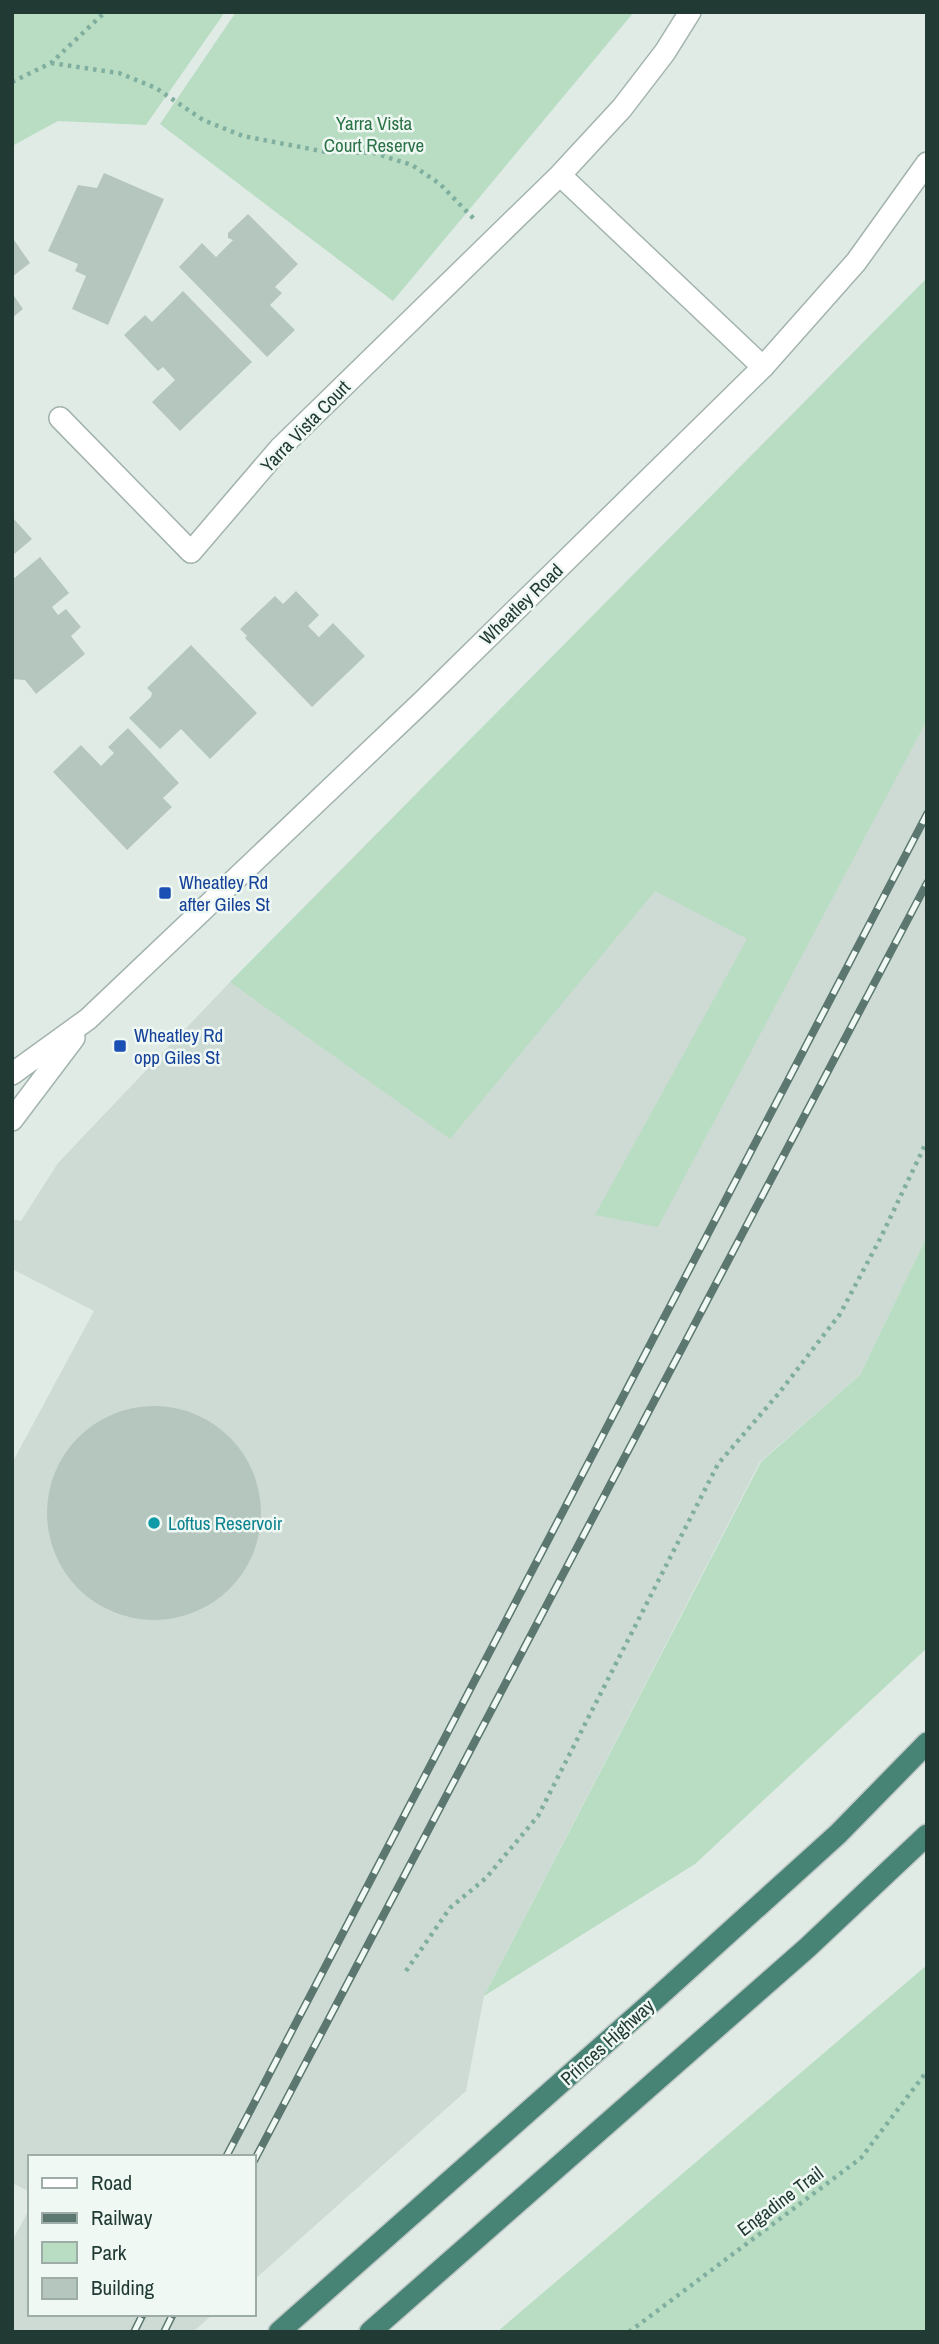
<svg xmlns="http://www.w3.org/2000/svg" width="939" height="2344" viewBox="0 0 939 2344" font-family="'Archivo Narrow',sans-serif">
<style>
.built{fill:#cedbd5}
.green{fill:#b8ddc2}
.building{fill:#b5c6bf}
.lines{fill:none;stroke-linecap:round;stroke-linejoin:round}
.minor-casing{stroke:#a3b3ad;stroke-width:24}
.tertiary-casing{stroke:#a3b3ad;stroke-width:24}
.trunk-casing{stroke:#c1c8c6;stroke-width:24}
.path{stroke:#80afa0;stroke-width:4.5;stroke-dasharray:3.5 5;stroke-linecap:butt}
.minor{stroke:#fff;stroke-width:21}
.tertiary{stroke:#fff;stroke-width:21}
.trunk{stroke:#488476;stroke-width:21}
.rail-casing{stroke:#5b776f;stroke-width:8}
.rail{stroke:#f0f8f4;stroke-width:5;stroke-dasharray:16;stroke-linecap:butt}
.transit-dot{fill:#1a4fb4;stroke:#f0f8f4;stroke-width:2.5}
.culture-dot{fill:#0f9aa8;stroke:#f0f8f4;stroke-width:2.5}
.labels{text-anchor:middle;stroke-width:5;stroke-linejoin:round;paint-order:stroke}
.park-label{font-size:19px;fill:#2b7246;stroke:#f0f8f4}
.street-label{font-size:19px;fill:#213b34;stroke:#f0f8f4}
.transit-label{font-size:19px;fill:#164399;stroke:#f0f8f4;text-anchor:start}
.culture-label{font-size:19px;fill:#0d838f;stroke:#f0f8f4;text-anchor:start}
</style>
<rect width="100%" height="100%" fill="#e0ebe6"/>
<path class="built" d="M927,278V1236L860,1375L760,1462L484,1996L466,2091L254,2280V2157H30V2192L12,2183V1463L94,1311L12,1269V1219L21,1221L58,1163L230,982Z
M30,2208V2314H213L193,2332H12V2241Z"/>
<path class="green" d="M12,12H225L146,125L58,121L12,146Z
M236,12H634L393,301L160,124Z
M927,278V720L658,1227L595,1215L747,939L655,891L450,1139L230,982Z
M927,1236V1648L695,1864L484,1996L761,1462L860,1375Z
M927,1965V2332H497Z"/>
<path class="building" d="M104,173L164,199L108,325L72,309L86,276L75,271L78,264L48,251L78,185L97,188Z
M248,214L298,264L275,287L282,293L270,305L295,330L267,357L179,267L202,243L216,257L233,240L228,238V233Z
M12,237L30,263L12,277Z
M183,291L252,362L180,431L152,402L175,380L163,367L158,371L124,335L145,315L152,322Z
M12,293L23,309L12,318Z
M12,517L32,539L12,556Z
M40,557L69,593L52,607L58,615L66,609L81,627L71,636L85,654L36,694L25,680L12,679V580Z
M296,591L319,615L308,626L319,637L333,623L365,656L312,707L245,638L247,636L240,629L275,596L283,604Z
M191,645L257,713L210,759L181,729L160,749L129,718L151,697L152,693L147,688Z
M128,728L179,783L163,798L172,807L127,850L53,772L81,745L101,766L114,753L108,747Z
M47 1513a107 107 0 1 1 214 0a107 107 0 1 1-214 0Z"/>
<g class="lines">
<g class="minor-casing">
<path id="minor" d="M560,175L763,367
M60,418L191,552L280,448L560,175L622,108L665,52L690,12"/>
</g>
<g class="tertiary-casing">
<path id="tertiary" d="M12,1074L88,1019L424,700L763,367L856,262L927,163
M12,1120L74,1038"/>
</g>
<g class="trunk-casing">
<path id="trunk" d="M279,2332L660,1995L838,1834L927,1743
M370,2332L807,1948L927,1835"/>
</g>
<path class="path" d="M51,63L119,73L156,88L203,120L243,136L326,152L374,153L412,165L440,184L474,219
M12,82L51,63L105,12
M406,1971L450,1908L486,1878L538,1816L718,1464L779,1393L840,1314L881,1237L927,1141
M629,2332L861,2158L927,2071"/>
<use href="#minor" class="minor"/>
<use href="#tertiary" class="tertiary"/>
<use href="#trunk" class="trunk"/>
<g class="rail-casing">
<path id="rail" d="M226,2157L927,814
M254,2161L927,883
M134,2332L143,2314
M164,2332L173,2314"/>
</g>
<use href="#rail" class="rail"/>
</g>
<g class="transit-dot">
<rect x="158" y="886" width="14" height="14" rx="3.5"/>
<rect x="113" y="1039" width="14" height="14" rx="3.5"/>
</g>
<circle class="culture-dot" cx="154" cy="1523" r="7"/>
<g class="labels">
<g class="park-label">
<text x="374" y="130">Yarra Vista<tspan x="374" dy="22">Court Reserve</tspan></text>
</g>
<g class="street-label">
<text transform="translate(305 426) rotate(-46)" y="7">Yarra Vista Court</text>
<text transform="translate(521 604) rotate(-44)" y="7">Wheatley Road</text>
<text transform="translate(607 2042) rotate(-42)" y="7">Princes Highway</text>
<text transform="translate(780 2201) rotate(-37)" y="7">Engadine Trail</text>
</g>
<g class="transit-label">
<text x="179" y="889">Wheatley Rd<tspan x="179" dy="22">after Giles St</tspan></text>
<text x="134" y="1042">Wheatley Rd<tspan x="134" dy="22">opp Giles St</tspan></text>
</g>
<g class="culture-label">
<text x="168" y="1530">Loftus Reservoir</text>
</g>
</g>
<rect width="939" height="2344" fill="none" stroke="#213b34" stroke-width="28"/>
<rect x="28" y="2155" width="228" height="161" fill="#f0f8f4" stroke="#9daca7" stroke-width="2"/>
<rect x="42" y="2178" width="35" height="10" fill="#ffffff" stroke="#9daca7" stroke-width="2"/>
<text x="91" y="2190" font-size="21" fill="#213b34">Road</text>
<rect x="42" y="2213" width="35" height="10" fill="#5b776f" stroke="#9daca7" stroke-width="2"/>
<text x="91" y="2225" font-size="21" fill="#213b34">Railway</text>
<rect x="42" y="2242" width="35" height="21" fill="#b8ddc2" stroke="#9daca7" stroke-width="2"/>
<text x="91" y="2260" font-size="21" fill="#213b34">Park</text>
<rect x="42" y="2278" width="35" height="21" fill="#b5c6bf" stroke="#9daca7" stroke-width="2"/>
<text x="91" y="2295" font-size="21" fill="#213b34">Building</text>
</svg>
